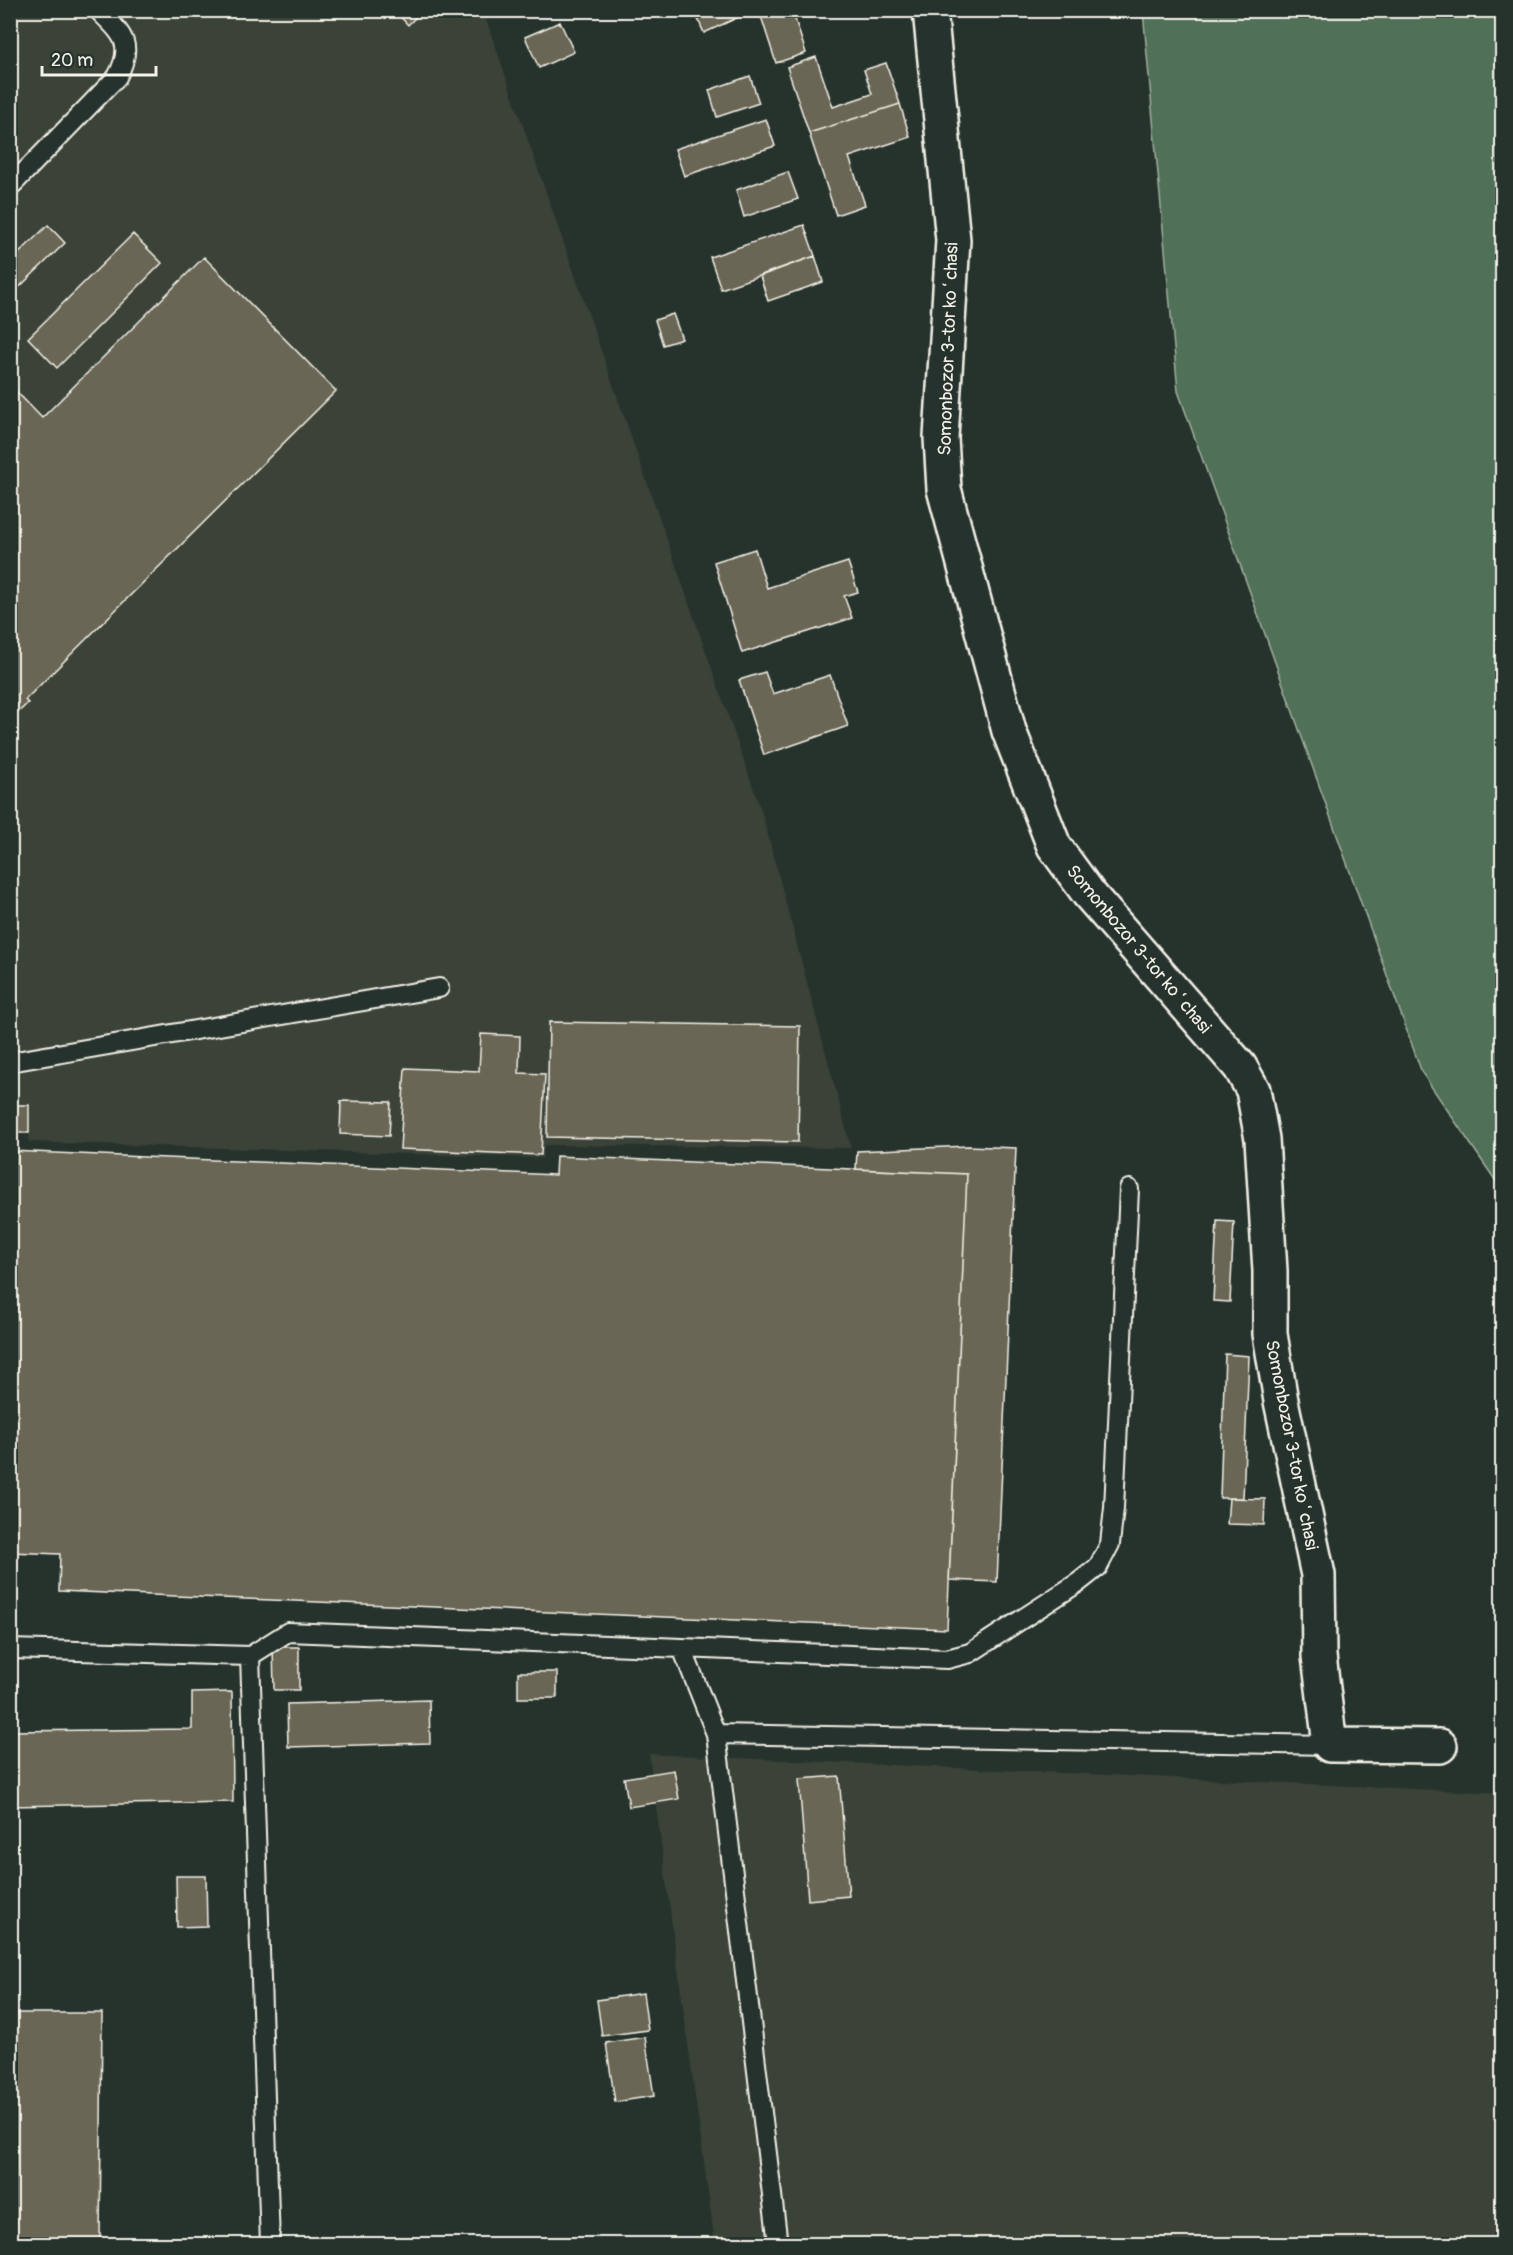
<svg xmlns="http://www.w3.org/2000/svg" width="1513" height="2255" viewBox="0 0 1513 2255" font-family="Pangolin,sans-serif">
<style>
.built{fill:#3b4239}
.green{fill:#517058;stroke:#a2b0a0;stroke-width:1.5}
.building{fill:#6b6654;stroke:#f4f1e8;stroke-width:1.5}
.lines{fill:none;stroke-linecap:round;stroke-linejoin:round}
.lane-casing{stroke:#f4f1e8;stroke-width:22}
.street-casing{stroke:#f4f1e8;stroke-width:38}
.lane{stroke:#26332d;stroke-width:18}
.street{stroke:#26332d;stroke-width:33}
.labels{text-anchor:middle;stroke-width:6;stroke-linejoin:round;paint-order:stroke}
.street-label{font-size:18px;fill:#f4f1e8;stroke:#26332d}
</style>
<rect width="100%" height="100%" fill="#26332d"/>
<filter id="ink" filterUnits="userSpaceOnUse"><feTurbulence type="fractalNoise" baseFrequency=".0167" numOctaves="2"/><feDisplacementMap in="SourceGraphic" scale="12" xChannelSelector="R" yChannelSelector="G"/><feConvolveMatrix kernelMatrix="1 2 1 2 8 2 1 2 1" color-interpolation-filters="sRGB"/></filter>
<g filter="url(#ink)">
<path class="built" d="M10,11H483L762,813L851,1148L544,1145L543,1158L29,1142V1105H10Z
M649,1754L1502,1793V2244H715Z"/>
<path class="green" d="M1143,11H1502V1190L1422,1073L1178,391Z"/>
<path class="building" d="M394,10H423L408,25Z
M694,10H754L704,33Z
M759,10H792L806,53L776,63Z
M560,22L574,52L539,68L525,37Z
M816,57L833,107L872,94L864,70L886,63L900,104L809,133L787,67Z
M750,76L759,103L717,117L709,90Z
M900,104L910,137L849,157L865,205L836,215L809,133Z
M766,119L775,146L684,176L675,149Z
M788,172L798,199L744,217L736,190Z
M48,225L65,243L10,296V262Z
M804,225L815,256L721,289L710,257Z
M133,234L162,263L57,368L28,338Z
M815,256L823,282L768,301L760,276Z
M204,257L336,391L25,700L28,703L10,720V390L13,388L42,418Z
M673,314L682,339L663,345L655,320Z
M755,549L767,588L848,562L858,592L844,596L852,618L742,653L714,562Z
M765,672L773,694L830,675L848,726L764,755L739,680Z
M549,1022L800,1026L798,1142L547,1137Z
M481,1034L520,1036L519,1073L545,1074L541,1155L400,1149L405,1068L479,1071Z
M341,1101L391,1102L389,1136L340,1134Z
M10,1105H29V1133H10Z
M968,1146L1016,1148L997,1582L949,1580L967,1174L856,1169L857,1151Z
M10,1151L555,1175L556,1156L967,1174L947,1629L59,1591L60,1554L10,1552Z
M1217,1221L1234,1222L1230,1302L1213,1301Z
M1225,1354L1249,1356L1243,1498H1220Z
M1229,1498L1265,1499L1264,1525L1227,1524Z
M273,1647H299V1690H274Z
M518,1672H557V1698H518Z
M232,1692L233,1802L10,1806V1731L192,1729V1693Z
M429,1700L430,1743L288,1747L287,1704Z
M674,1770L679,1799L629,1807L624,1778Z
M839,1776L849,1896L808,1900L799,1779Z
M176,1876H206L207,1926L177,1927Z
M643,1993L648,2030L602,2036L597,2000Z
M10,2013H102L100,2244H10Z
M645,2037L654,2096L615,2102L606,2043Z"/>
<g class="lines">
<g class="lane-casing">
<path id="lane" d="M10,187L117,77C135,43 122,34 98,10
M10,1062L439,988
M682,1648L947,1659L970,1653L1079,1582L1098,1567L1110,1544L1114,1508L1129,1189
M10,1649L250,1656L288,1632L682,1648L716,1734L1330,1745
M250,1656L270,2244
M716,1734L778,2244"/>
</g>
<g class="street-casing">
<path id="street" d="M930,10L953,240L941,438L944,489L1009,731L1054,846L1089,894L1240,1067L1253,1090L1262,1139L1270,1271V1334L1281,1401L1318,1575L1319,1656L1330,1745L1440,1746"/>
</g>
<use href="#lane" class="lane"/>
<use href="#street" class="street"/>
</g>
</g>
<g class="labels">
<g class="street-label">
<text transform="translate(948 349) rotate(-88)" y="6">Somonbozor 3-tor koʻchasi</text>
<text transform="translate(1139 949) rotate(50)" y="6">Somonbozor 3-tor koʻchasi</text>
<text transform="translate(1292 1445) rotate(79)" y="6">Somonbozor 3-tor koʻchasi</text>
</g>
</g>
<rect width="1513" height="2255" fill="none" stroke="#26332d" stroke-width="36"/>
<rect x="18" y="18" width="1477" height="2219" fill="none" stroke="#f4f1e8" stroke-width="2" filter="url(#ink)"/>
<path d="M42 66v9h114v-9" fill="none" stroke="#f4f1e8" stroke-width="3"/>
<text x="51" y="66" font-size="18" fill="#f4f1e8" stroke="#26332d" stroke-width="4.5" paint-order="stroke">20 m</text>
</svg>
